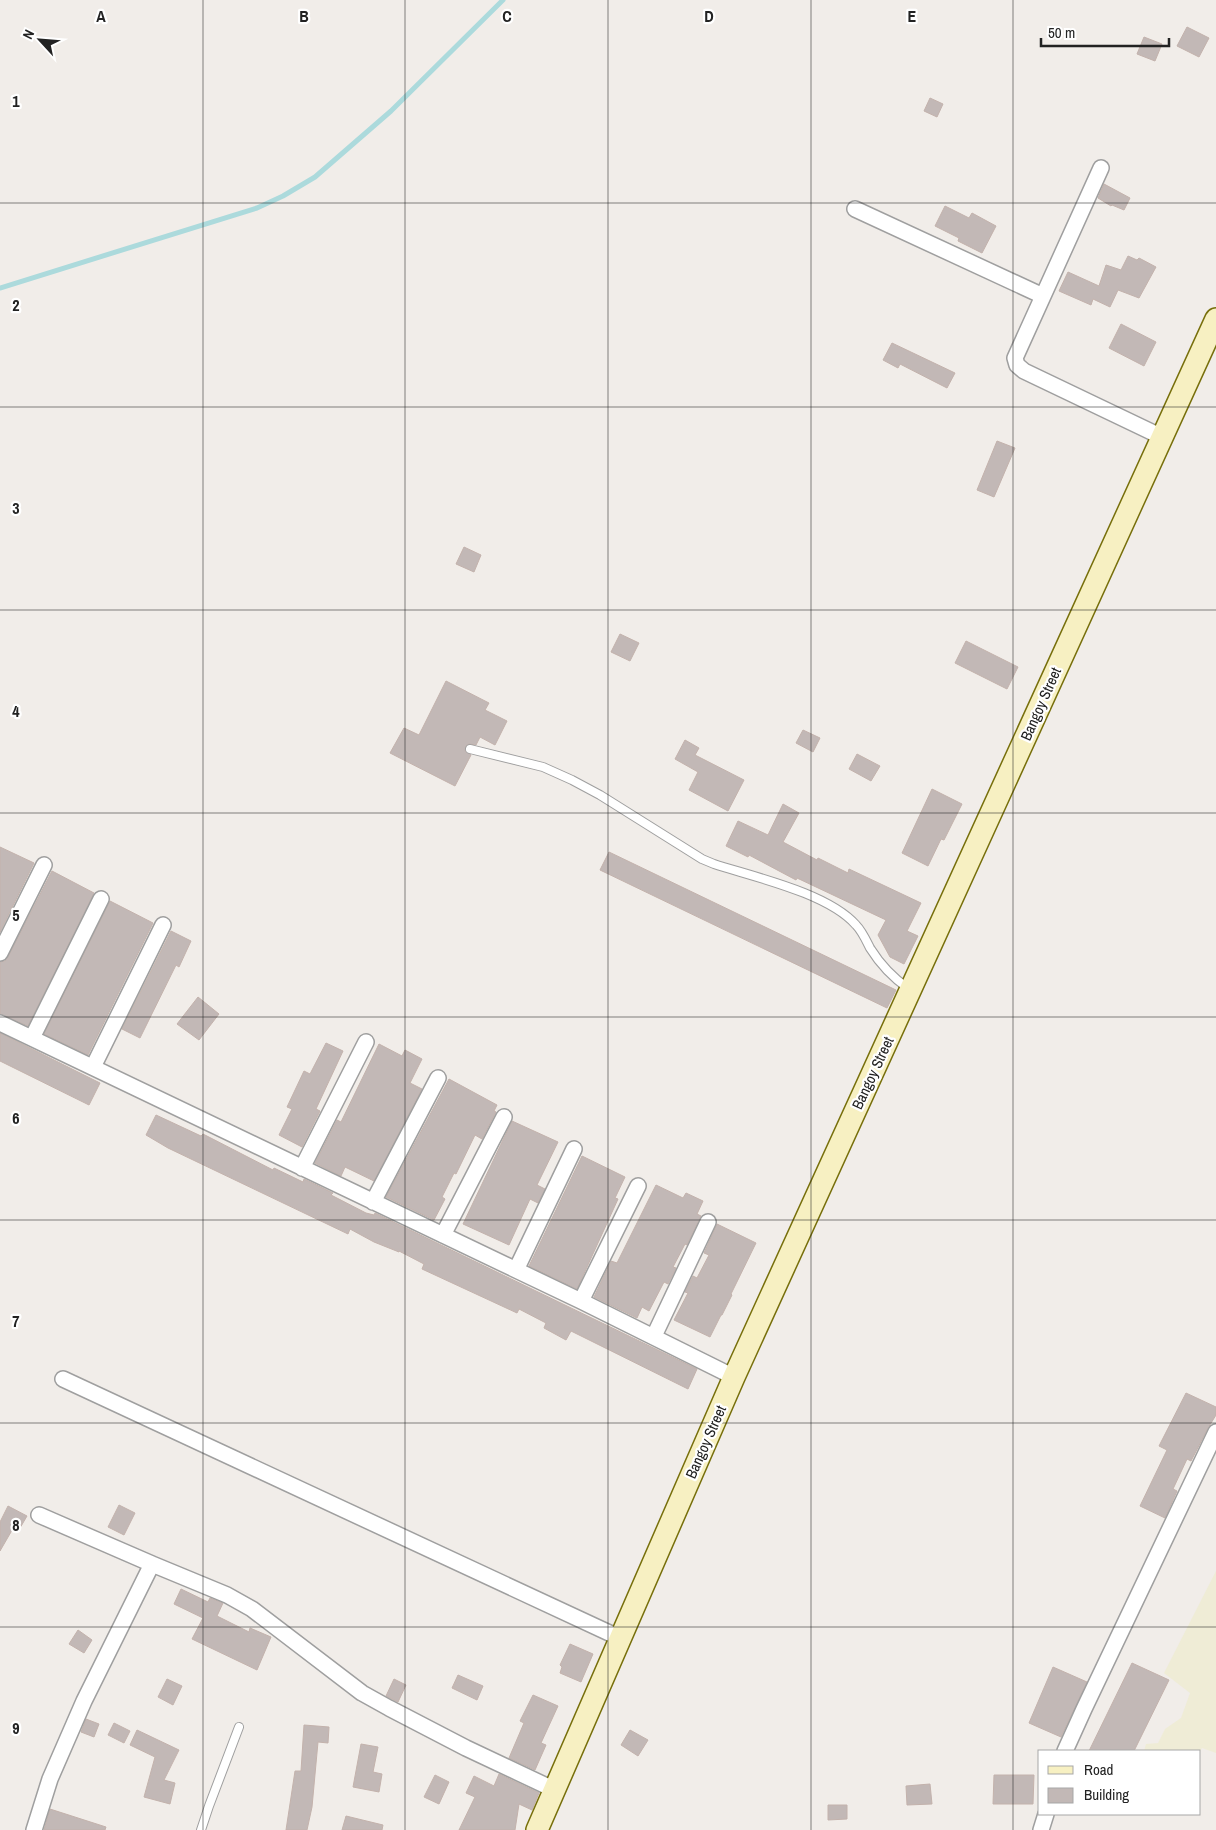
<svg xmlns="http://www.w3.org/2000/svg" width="1216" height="1830" viewBox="0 0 1216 1830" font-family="'Archivo Narrow',sans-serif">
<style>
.farmland{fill:#efecd6}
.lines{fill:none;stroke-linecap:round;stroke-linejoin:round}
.stream{stroke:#acdadc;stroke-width:5}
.building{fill:#c2b8b6;stroke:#c3b2ac}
.service-casing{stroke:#9f9f9f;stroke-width:10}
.minor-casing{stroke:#9f9f9f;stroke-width:18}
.secondary-casing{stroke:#776f0b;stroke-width:24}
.service{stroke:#fff;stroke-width:8}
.minor{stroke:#fff;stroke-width:15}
.secondary{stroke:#f7f0c2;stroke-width:21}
.grid{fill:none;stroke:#222;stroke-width:1;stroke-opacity:0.55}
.labels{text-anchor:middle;stroke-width:4.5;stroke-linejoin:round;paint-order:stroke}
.street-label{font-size:15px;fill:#222;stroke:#fff}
.grid-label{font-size:16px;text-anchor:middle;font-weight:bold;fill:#222;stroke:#fff;stroke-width:4.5;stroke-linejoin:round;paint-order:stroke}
</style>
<rect width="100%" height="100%" fill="#f1ede9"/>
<path class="farmland" d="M1216,1571V1753L1202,1748L1200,1751H1144L1146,1744L1158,1743L1165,1729L1181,1718L1190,1693L1164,1673Z"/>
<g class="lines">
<path class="stream" d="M0,288L257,208L283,196L315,177L391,111L503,0"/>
</g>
<path class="building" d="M1187,27L1209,38L1199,57L1177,46Z
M1144,37L1162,44L1155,61L1137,54Z
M930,98L943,104L937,117L924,111Z
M1104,184L1130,198L1124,210L1112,205L1111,206L1098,198Z
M945,206L969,218L972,213L996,226L982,253L958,241L959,238L935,226Z
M1128,256L1137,260L1139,258L1156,267L1139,298L1118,290L1110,307L1093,299L1091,305L1059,291L1068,272L1099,286L1106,265L1121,270Z
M1121,324L1156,342L1144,366L1109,348Z
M892,343L955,373L947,388L900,364L898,368L883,360Z
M997,441L1015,448L994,497L977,490Z
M464,547L481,555L474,572L456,564Z
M620,634L639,643L630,661L611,652Z
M966,641L1018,667L1007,689L955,663Z
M446,681L489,703L485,710L507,721L495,745L480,737L476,745L469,744L466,746L465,751L471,755L455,786L390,753L404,728L419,735Z
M803,730L820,738L813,752L796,743Z
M685,740L699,748L695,755L744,780L728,811L689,790L698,772L675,759Z
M857,754L880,766L871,781L849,769Z
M932,789L962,804L944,840L941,839L928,866L902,853Z
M783,804L799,813L783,842L817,860L818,858L848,873L849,869L921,903L907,931L918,936L904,964L890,957L878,935L886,920L797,878L796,880L749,855L748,857L726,846L738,821L768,835Z
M0,847L34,863L0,932Z
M609,852L896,990L887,1008L600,870Z
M52,871L94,893L28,1026L0,1014V962L5,961L8,957Z
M110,901L153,923L88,1055L44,1034Z
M171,931L191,941L179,967L176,965L140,1038L122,1029Z
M198,997L219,1014L199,1040L177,1024Z
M0,1033L100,1083L89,1105L0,1061Z
M326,1043L343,1051L316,1109L320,1111L302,1147L279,1135L292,1109L287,1107L304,1071L310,1074Z
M379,1044L402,1056L405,1050L422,1059L410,1083L422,1089L374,1181L345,1167L341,1176L315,1163L337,1120L341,1122Z
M449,1079L497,1105L494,1111L496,1112L482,1139L475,1135L456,1174L454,1173L442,1197L445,1199L434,1220L386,1197Z
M156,1115L201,1136L203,1134L273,1170L274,1168L303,1182L304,1179L333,1193L331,1195L366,1213L374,1215L375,1213L697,1369L688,1389L571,1331L566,1340L544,1328L546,1323L519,1309L517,1313L422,1269L424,1264L399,1251V1252L374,1242L350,1229L348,1234L168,1148L146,1135Z
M512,1121L558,1142L537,1185L545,1189L538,1203L530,1199L509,1245L463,1224Z
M582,1156L625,1177L615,1198L618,1199L577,1289L529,1266Z
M656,1185L683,1198L686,1193L703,1201L697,1214L701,1216L687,1245L685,1244L673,1267L676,1268L668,1284L664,1282L649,1311L642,1307L637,1318L594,1297L611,1261L617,1263Z
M717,1224L756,1243L731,1294L732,1295L722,1315H721L710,1337L674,1320L688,1293L685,1292L693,1276L697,1278L709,1255L704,1253Z
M1186,1393L1216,1407V1415L1208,1428L1191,1461L1187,1459L1173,1489L1177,1491L1165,1518L1140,1506L1167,1450L1159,1446Z
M119,1505L135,1513L124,1535L108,1527Z
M8,1506L27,1516L20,1528L15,1525L0,1551V1522Z
M181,1589L208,1602L210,1598L223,1603L217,1616L249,1632L250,1628L271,1637L257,1670L192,1639L203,1618L174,1604Z
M78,1630L92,1640L84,1653L69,1644Z
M570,1644L593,1654L581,1682L560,1673L562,1667L560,1665Z
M1132,1663L1169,1680L1134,1751H1089Z
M1053,1667L1087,1682L1061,1737L1029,1723Z
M458,1675L483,1686L477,1700L452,1688Z
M167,1679L182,1686L173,1705L158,1697Z
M394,1679L406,1685L398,1702L386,1696Z
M533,1695L558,1706L541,1743L546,1745L535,1770L509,1758L524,1723L520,1721Z
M86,1719L99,1724L94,1737L81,1732Z
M114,1723L130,1731L124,1743L108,1735Z
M304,1725L329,1727L328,1743L318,1742L312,1807L307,1830H286L295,1771H301Z
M137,1730L179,1750L164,1780L175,1783L170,1804L144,1797L155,1757L130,1745Z
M630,1730L648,1740L638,1756L621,1745Z
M361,1744L378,1747L373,1772L382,1774L379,1792L353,1787Z
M499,1774L539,1793L532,1810L519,1804L515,1830H459L475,1797L466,1793L474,1776L494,1786Z
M435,1775L449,1782L439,1804L424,1797Z
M994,1775H1034L1033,1804H993Z
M930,1784L932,1804L907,1805L906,1786Z
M828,1805H847V1819L828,1820Z
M50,1809L106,1827L105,1830H44Z
M346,1816L383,1825L382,1830H342Z"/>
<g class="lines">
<g class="service-casing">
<path id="service" d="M470,749L543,767L572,780L600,795L702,859L714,864C754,877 828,893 856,925C862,931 866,940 870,948C880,964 893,978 909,989
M201,1830L209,1806L239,1727"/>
</g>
<g class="minor-casing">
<path id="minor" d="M1101,168L1015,358L1017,365L1024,371L1162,437
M855,209L1043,296
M0,953L44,865
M0,1023L581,1301L734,1377
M32,1038L101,899
M93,1067L163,925
M302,1168L366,1042
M373,1202L438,1078
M443,1235L504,1117
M516,1270L574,1149
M581,1301L638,1186
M654,1336L708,1222
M63,1379L620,1638
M39,1515L152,1564
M1065,1751L1084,1709L1216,1432
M34,1830L50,1779L84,1701L152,1564L227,1595L252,1609L362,1693L389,1708L466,1748L555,1790
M1041,1830L1046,1814"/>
</g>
<g class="secondary-casing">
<path id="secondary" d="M537,1830L734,1377L1216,319"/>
</g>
<use href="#service" class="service"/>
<use href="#minor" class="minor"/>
<use href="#secondary" class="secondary"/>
</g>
<path class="grid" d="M203,0V1830M405,0V1830M608,0V1830M811,0V1830M1013,0V1830M0,203H1216M0,407H1216M0,610H1216M0,813H1216M0,1017H1216M0,1220H1216M0,1423H1216M0,1627H1216"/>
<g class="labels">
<g class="street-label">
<text transform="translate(1041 704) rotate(-66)" y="5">Bangoy Street</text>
<text transform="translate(873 1073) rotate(-65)" y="5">Bangoy Street</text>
<text transform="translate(706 1442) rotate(-66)" y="5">Bangoy Street</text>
</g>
</g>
<g class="grid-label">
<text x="101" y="22">A</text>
<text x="304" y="22">B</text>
<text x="507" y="22">C</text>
<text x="709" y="22">D</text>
<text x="912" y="22">E</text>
<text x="16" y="107">1</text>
<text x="16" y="311">2</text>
<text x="16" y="514">3</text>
<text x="16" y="717">4</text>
<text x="16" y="921">5</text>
<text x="16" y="1124">6</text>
<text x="16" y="1327">7</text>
<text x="16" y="1531">8</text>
<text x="16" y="1734">9</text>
</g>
<rect x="1038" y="1750" width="162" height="65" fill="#ffffff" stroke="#a7a7a7"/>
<rect x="1048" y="1766" width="25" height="8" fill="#f7f0c2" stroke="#a7a7a7"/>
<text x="1084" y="1775" font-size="15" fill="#222222">Road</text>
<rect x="1048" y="1788" width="25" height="15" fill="#c2b8b6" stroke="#a7a7a7"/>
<text x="1084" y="1800" font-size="15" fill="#222222">Building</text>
<g transform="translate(40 40) rotate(296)" stroke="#ffffff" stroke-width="4" paint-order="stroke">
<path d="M0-4L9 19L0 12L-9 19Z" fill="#222222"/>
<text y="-8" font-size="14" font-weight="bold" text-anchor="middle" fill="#222222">N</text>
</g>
<path d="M1041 38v8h128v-8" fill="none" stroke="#222222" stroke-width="2.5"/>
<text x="1048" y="38" font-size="15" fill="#222222" stroke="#ffffff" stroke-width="4" paint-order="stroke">50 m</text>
</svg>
